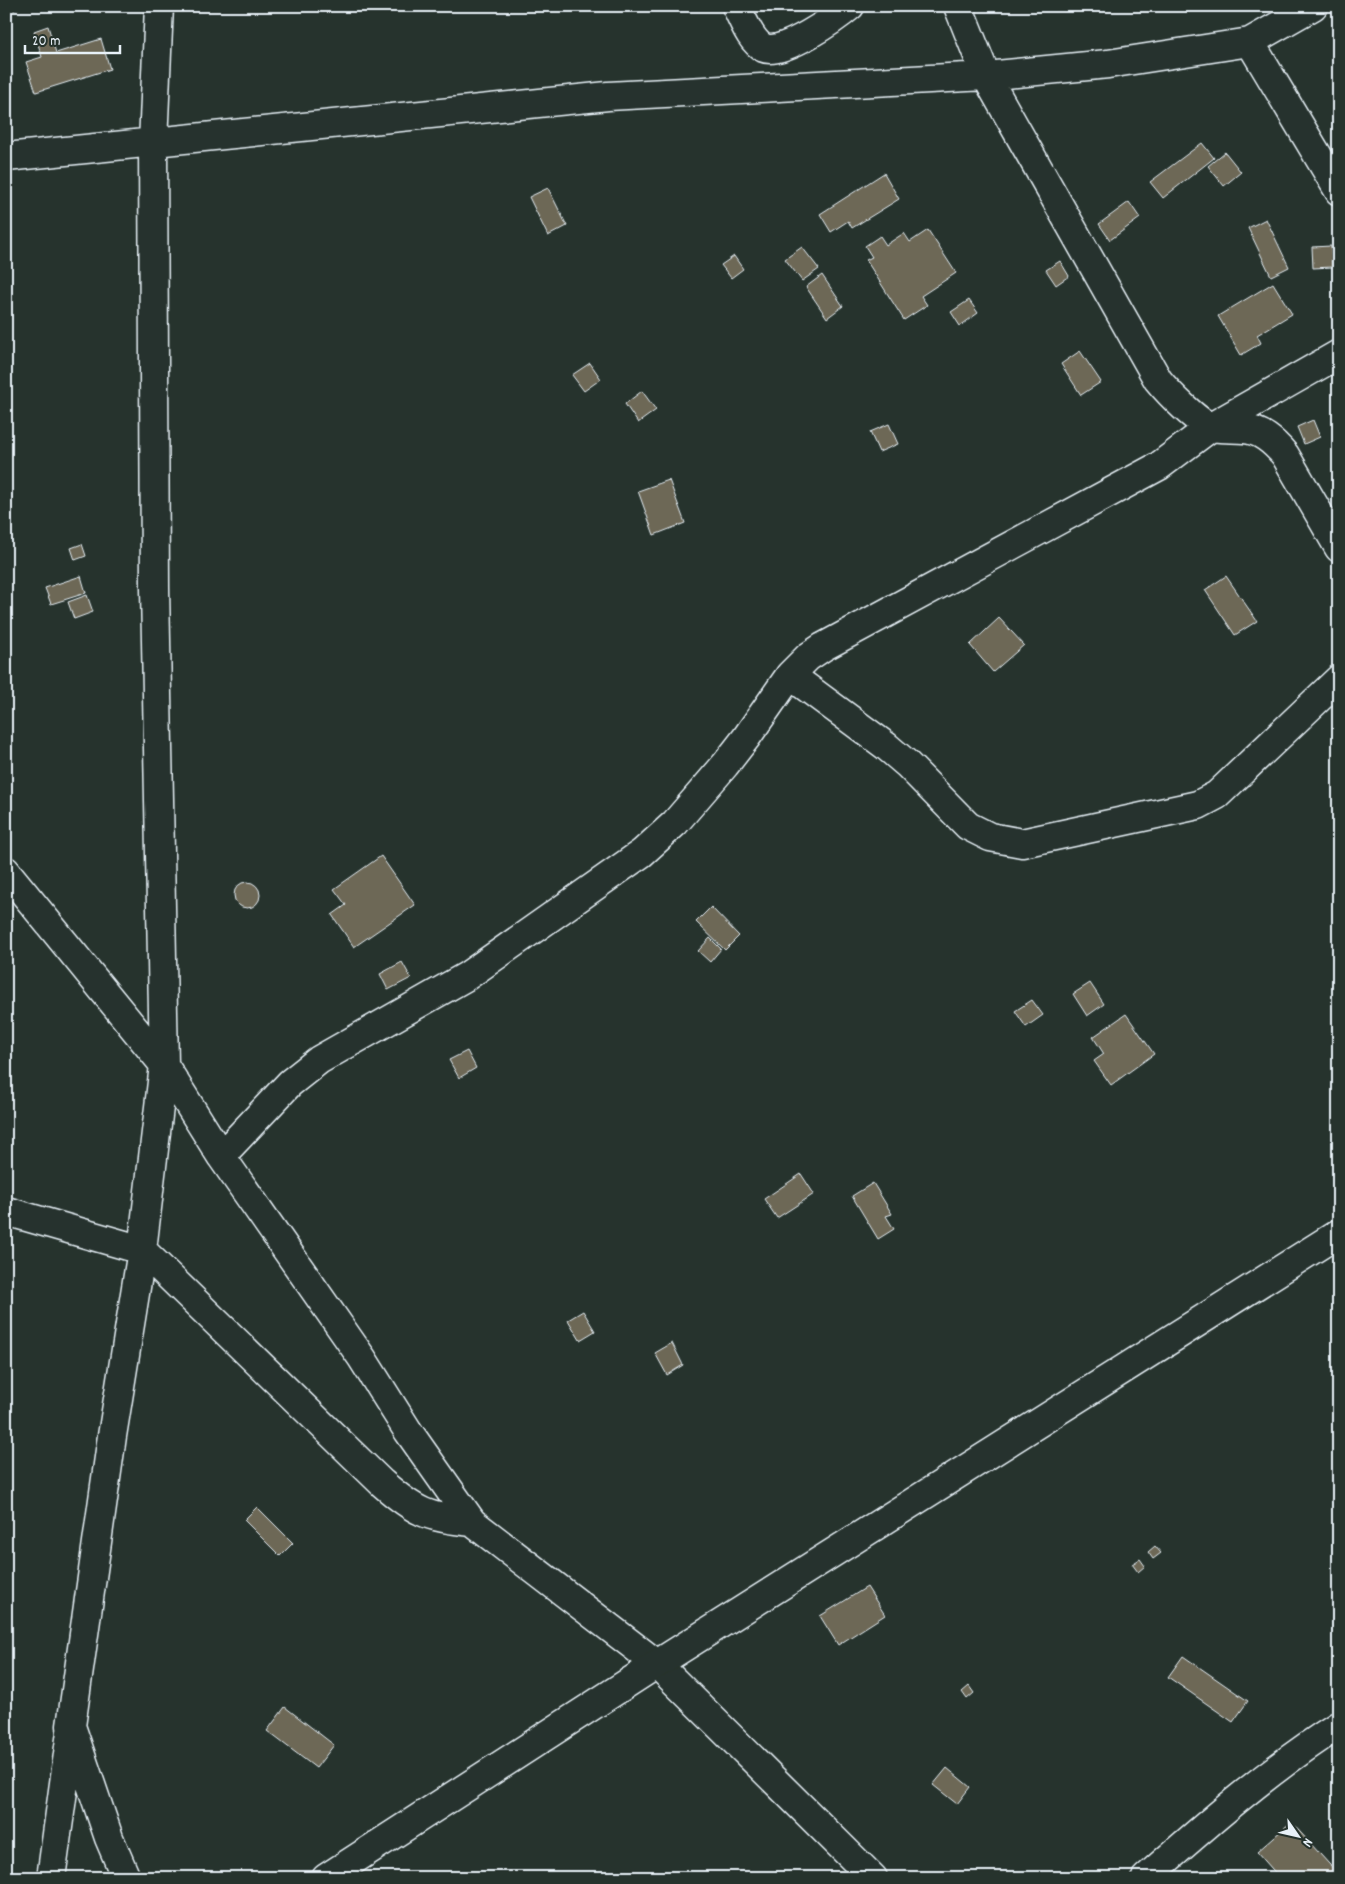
<svg xmlns="http://www.w3.org/2000/svg" width="1345" height="1884" viewBox="0 0 1345 1884" font-family="Dekko,sans-serif">
<style>
.building{fill:#6d6856;stroke:#e8f1f8}
.lines{fill:none;stroke-linecap:round;stroke-linejoin:round}
.street-casing{stroke:#e8f1f8;stroke-width:31}
.secondary-casing{stroke:#e8f1f8;stroke-width:31}
.street{stroke:#26332d;stroke-width:28}
.secondary{stroke:#26332d;stroke-width:28}
</style>
<rect width="100%" height="100%" fill="#26332d"/>
<filter id="ink" filterUnits="userSpaceOnUse"><feTurbulence type="fractalNoise" baseFrequency=".02" numOctaves="2"/><feDisplacementMap in="SourceGraphic" scale="10" xChannelSelector="R" yChannelSelector="G"/><feConvolveMatrix kernelMatrix="1 2 1 2 8 2 1 2 1" color-interpolation-filters="sRGB"/></filter>
<g filter="url(#ink)">
<path class="building" d="M6,6H20L21,7L6,14Z
M48,26L56,53L101,39L110,69L36,92L26,62L42,57L34,31Z
M1202,143L1214,158L1163,198L1150,182Z
M1225,152L1241,172L1224,186L1208,166Z
M884,173L899,199L852,228L848,221L831,232L820,214Z
M548,188L567,226L548,236L529,197Z
M1129,202L1140,218L1110,240L1099,224Z
M1266,219L1289,267L1271,276L1248,228Z
M928,230L956,273L921,296L927,305L904,320L866,260L872,257L865,246L880,236L886,245L904,233L910,242Z
M1331,246L1332,267L1313,268L1312,247Z
M802,247L819,269L802,281L785,259Z
M734,256L743,269L731,278L721,265Z
M1060,261L1069,276L1056,285L1046,270Z
M822,275L843,306L827,318L806,287Z
M1273,283L1292,314L1257,335L1261,343L1241,355L1218,316Z
M969,300L978,313L960,326L951,312Z
M1080,351L1101,382L1081,395L1061,364Z
M590,363L601,379L584,391L572,375Z
M642,391L656,410L638,423L625,404Z
M1313,420L1320,437L1304,444L1297,427Z
M889,424L898,444L879,452L870,432Z
M669,480L685,523L654,535L638,491Z
M82,544L86,556L75,560L71,548Z
M81,576L86,593L51,604L45,588Z
M1226,576L1257,621L1235,635L1205,590Z
M87,595L93,612L74,619L68,602Z
M999,618L1024,645L993,672L970,645Z
M381,856L415,905L354,947L332,915L346,905L334,889Z
M234 895a13 13 0 1 1 26 0a13 13 0 1 1-26 0Z
M711,907L739,936L725,950L696,922Z
M710,938L721,949L710,962L698,951Z
M402,962L411,978L388,990L380,974Z
M1090,983L1104,1004L1087,1016L1073,994Z
M1032,1000L1043,1015L1026,1027L1015,1011Z
M1126,1014L1154,1054L1111,1085L1094,1061L1104,1054L1093,1037Z
M467,1051L476,1068L459,1078L449,1060Z
M801,1174L814,1194L777,1218L764,1199Z
M873,1183L892,1214L886,1216L894,1229L878,1239L852,1196Z
M583,1311L595,1331L580,1340L568,1320Z
M672,1343L683,1365L667,1375L655,1353Z
M1339,1494V1509L1331,1500Z
M257,1507L293,1543L280,1556L244,1520Z
M1155,1546L1161,1553L1153,1559L1148,1552Z
M1140,1559L1145,1566L1138,1572L1132,1564Z
M867,1587L885,1615L838,1645L820,1616Z
M1183,1656L1248,1701L1233,1722L1168,1677Z
M969,1686L974,1693L967,1699L962,1692Z
M285,1707L334,1745L316,1768L267,1731Z
M947,1768L970,1787L957,1804L933,1785Z
M1291,1822L1339,1875V1878H1280L1257,1852Z
M619,1873L623,1878H614Z"/>
<g class="lines">
<g class="street-casing">
<path id="street" d="M736,6C743,19 750,41 764,48C782,56 836,18 850,6
M958,6L986,76L1158,380C1167,391 1199,425 1213,427C1223,429 1234,428 1244,429C1261,430 1274,442 1285,455L1339,548
M1250,42L1339,191
M6,157L608,96L986,76L1108,64L1250,42L1313,6
M790,675L886,746L907,764L968,826L990,837L1022,843L1198,805L1217,795L1339,679
M6,871L164,1065L221,1156L362,1358L408,1431L472,1522L657,1664L873,1878
M221,1156L290,1083L319,1060L467,976L642,853L675,823L725,765L746,738L790,675L808,657L823,647L1159,466L1211,427L1339,354
M6,1211L142,1250L382,1483C415,1512 428,1518 472,1522
M51,1878L71,1732
M126,1878L109,1838L71,1726L112,1436L142,1250L164,1065L155,588L153,143L159,6
M1146,1878C1208,1823 1270,1769 1339,1725"/>
</g>
<g class="secondary-casing">
<path id="secondary" d="M326,1878L657,1664L1339,1233"/>
</g>
<use href="#street" class="street"/>
<use href="#secondary" class="secondary"/>
</g>
</g>
<rect width="1345" height="1884" fill="none" stroke="#26332d" stroke-width="25"/>
<rect x="12" y="12" width="1320" height="1859" fill="none" stroke="#e8f1f8" stroke-width="2" filter="url(#ink)"/>
<g transform="translate(1298 1836) rotate(124)" stroke="#26332d" stroke-width="4" paint-order="stroke">
<path d="M0-4L9 19L0 12L-9 19Z" fill="#e8f1f8"/>
<text y="-8" font-size="14" font-weight="bold" text-anchor="middle" fill="#e8f1f8">N</text>
</g>
<path d="M25 45v8h95v-8" fill="none" stroke="#e8f1f8" stroke-width="2.5"/>
<text x="32" y="45" font-size="15" fill="#e8f1f8" stroke="#26332d" stroke-width="4" paint-order="stroke">20 m</text>
</svg>
